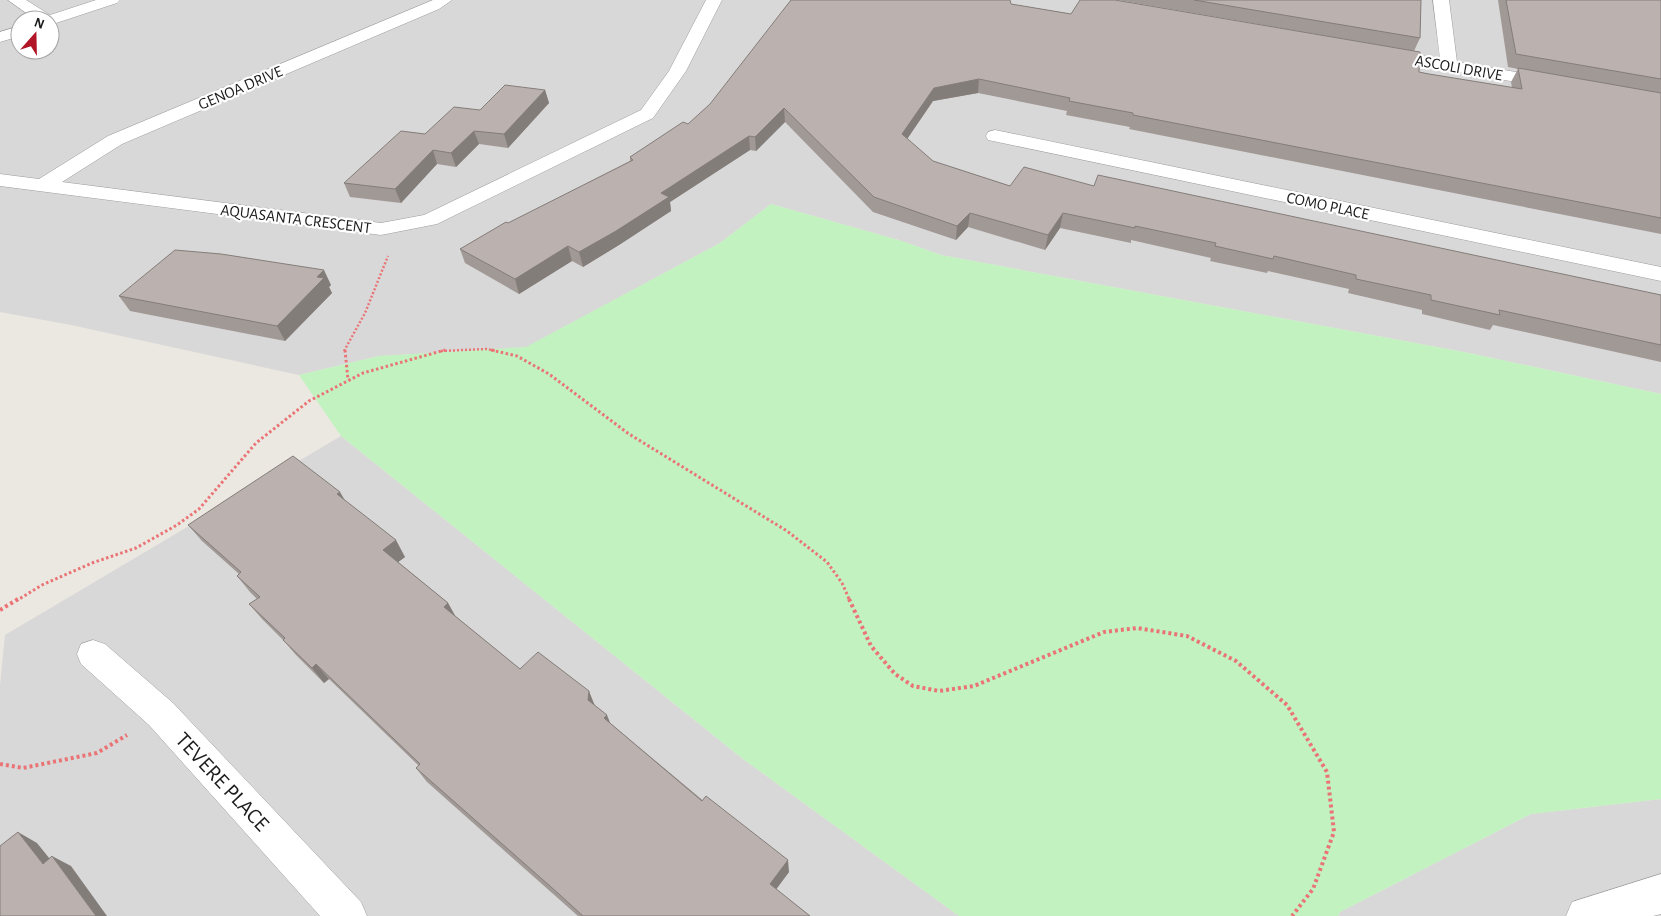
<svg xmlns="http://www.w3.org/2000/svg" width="1661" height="916" viewBox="0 0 1661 916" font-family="'Alegreya Sans',sans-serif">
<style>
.residential{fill:#d9d8d8;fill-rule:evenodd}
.park{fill:#c3f2c1}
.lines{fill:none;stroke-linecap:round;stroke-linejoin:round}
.minor-casing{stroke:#9c9c9c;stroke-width:1}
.path-far2{stroke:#ea7475;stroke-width:2.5;stroke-dasharray:2 2;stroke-linecap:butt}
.path-far1{stroke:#ea7475;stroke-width:3;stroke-dasharray:2.5 2.5;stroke-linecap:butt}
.path{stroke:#ea7475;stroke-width:4;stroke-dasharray:3 3;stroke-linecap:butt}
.minor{fill:#fff;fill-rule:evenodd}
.wall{fill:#a19996}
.shaded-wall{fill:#837d7a}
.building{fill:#bbb2af;stroke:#837d7a}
.labels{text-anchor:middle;stroke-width:4.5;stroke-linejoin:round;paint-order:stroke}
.far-street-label{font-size:16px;fill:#1b1b1b;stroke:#fff}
.near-street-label{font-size:22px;fill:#1b1b1b;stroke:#fff}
</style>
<rect width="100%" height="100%" fill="#ebe7e1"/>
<path class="residential" d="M0,0H1661V394L1469,353L941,255L902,241L771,204L720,243L526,348L379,356L299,375L71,325L0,312ZM20,20H50V50H20Z
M341,436L743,759L959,916H0V686L5,635Z
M1661,799V916H1338L1340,912L1531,814Z"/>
<path class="park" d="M771,204L902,241L941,255L1469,353L1661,394V799L1531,814L1340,912L1338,916H959L743,759L341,436L299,375L379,356L526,347L720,243Z"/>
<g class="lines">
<g class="minor-casing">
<path id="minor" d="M8,0H26L50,15L96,0H120L117,3L50,25V20H36Z
M433,0H452L439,9L122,144L62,182L381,223L424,215L641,110L669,71L706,0H722L686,71L653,118L437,224L381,235L0,186V174L39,179L108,136Z
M1433,0H1449L1457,62L1551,78L1557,79L1560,83L1557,87L1551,88L1378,58L1376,54L1378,50L1384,49L1440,59Z
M20,26V36L0,42V32Z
M995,130L1661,267V281L988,140L986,136L988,132Z
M93,640L105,644L173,703L361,902L367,916H320L149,725L81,664L77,654L81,644Z
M1661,874V914L1653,916H1566L1572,902Z"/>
</g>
<path class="path-far2" d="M344,351L365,313L388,256
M441,351L486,349L497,351"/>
<path class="path-far1" d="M345,350L348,380
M491,350L517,356L549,374L629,434L787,531L827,562L842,583L850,601
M16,601L42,585L92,563L136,548L177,525L199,509L256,443L309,401L363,373L445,350"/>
<path class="path" d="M849,599L871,646L895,674L913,686L939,691L974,686L1104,632L1137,628L1187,636L1236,661L1287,705L1327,772L1334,832L1313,889L1292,916
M0,610L18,599
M0,764L23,768L97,753L127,735"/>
<use href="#minor" class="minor"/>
</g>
<path class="wall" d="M1118,0H1421L1420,38L1414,51Z
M1498,0H1661V234L1129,129L1130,127L1066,115L1067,111L978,93L933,101L907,139L933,161L1010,186H1094L1661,295V362L1493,325L1490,330L1422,314V310L1348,293L1349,289L1268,271L1267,273L1210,261L1211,258L1131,240V243L1060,228L1045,250L968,227L956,240L873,212L785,122L756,151L750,150L670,202L671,211L619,245L583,267L572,261L519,294L465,263L460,249L630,161V157L688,124L1011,4L1512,88L1511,82L1518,69L1508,67Z
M545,90L549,103L508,148L479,144L456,167L437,164L401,203L350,197L344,183L425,134Z
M331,285L329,287L332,293L285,341L130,311L119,296Z
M344,500L405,557L398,562L448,603L455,616L520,669L595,706L610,723L789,872L776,889L810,916H578L427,782L416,768L419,766L329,679L324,683L296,655L283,640L263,620L249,604L257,599L250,592L237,576L239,574L202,541L188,525Z"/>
<path class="shaded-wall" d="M979,79L978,93L933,101L901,148L902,134L934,88Z
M545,90L549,103L508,148L504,134Z
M784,108L785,122L756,151L755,137Z
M474,131L479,144L456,167L451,153Z
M749,136L750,150L670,202L671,211L619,245L583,267L579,252L661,193Z
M433,150L437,164L401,203L395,189Z
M970,213L968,227L956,240L957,226Z
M1063,213L1060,228L1045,250L1048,235Z
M568,246L572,261L519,294L515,279Z
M324,270L331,285L329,287L332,293L285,341L277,326L317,277Z
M340,492L350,509L337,494Z
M396,540L405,557L393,566L383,550Z
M448,603L457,619L444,607Z
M316,664L329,679L324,683L312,668Z
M589,691L595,706L588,700Z
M607,715L613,730L604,718Z
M18,832L37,843L62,874L43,864Z
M52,856L71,866L107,916H96Z
M788,860L789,872L772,895L770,884Z"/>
<path class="building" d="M791,0H1010L1011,4L1071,14L1080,0H1115L1420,52L1419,72L1429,74L1522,89L1518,68L1661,93V218L1133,115V113L1069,101L1070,98L979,79L934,88L902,134L933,161L1010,186L1024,167L1094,186L1098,175L1661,295V345L1499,310L1500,315L1431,300V295L1356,279V275L1274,256L1273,259L1215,246L1216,243L1135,226V228L1063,213L1048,235L970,213L957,226L874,197L784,108L755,137L749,136L661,193L669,197L616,231L579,252L568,246L515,279L460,249L506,222L508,223L633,160L630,157L683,122L688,124L710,104Z
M1194,0H1421L1420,38Z
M1506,0H1661V79L1516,54Z
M505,85L545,90L504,134L474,131L451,153L433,150L395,189L344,183L401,131L425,134L454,107L480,110Z
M175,250L221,254L324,270L317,277L324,278L277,326L119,296Z
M293,456L340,492L337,494L396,540L383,550L448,603L444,607L520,669L538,652L589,691L588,700L607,715L604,718L702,801L706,796L788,860L770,884L810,916H583L559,894L416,768L420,764L316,664L312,668L283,640L285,638L249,604L260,597L237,576L241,572L188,525Z
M18,832L43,864L52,856L96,916H0V846Z"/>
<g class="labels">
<g class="far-street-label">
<text transform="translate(1459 67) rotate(10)" y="6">ASCOLI DRIVE</text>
<text transform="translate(240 87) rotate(-23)" y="6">GENOA DRIVE</text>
<text transform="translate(1328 205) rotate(12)" y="6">COMO PLACE</text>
<text transform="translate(296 218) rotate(7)" y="6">AQUASANTA CRESCENT</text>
</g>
<g class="near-street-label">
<text transform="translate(223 781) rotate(47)" y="8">TEVERE PLACE</text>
</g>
</g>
<g transform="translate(35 35) rotate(20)"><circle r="24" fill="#ffffff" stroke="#a4a4a4"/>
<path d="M0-4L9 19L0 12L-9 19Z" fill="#b11426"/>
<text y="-8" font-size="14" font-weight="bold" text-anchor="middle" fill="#1b1b1b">N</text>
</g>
</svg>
